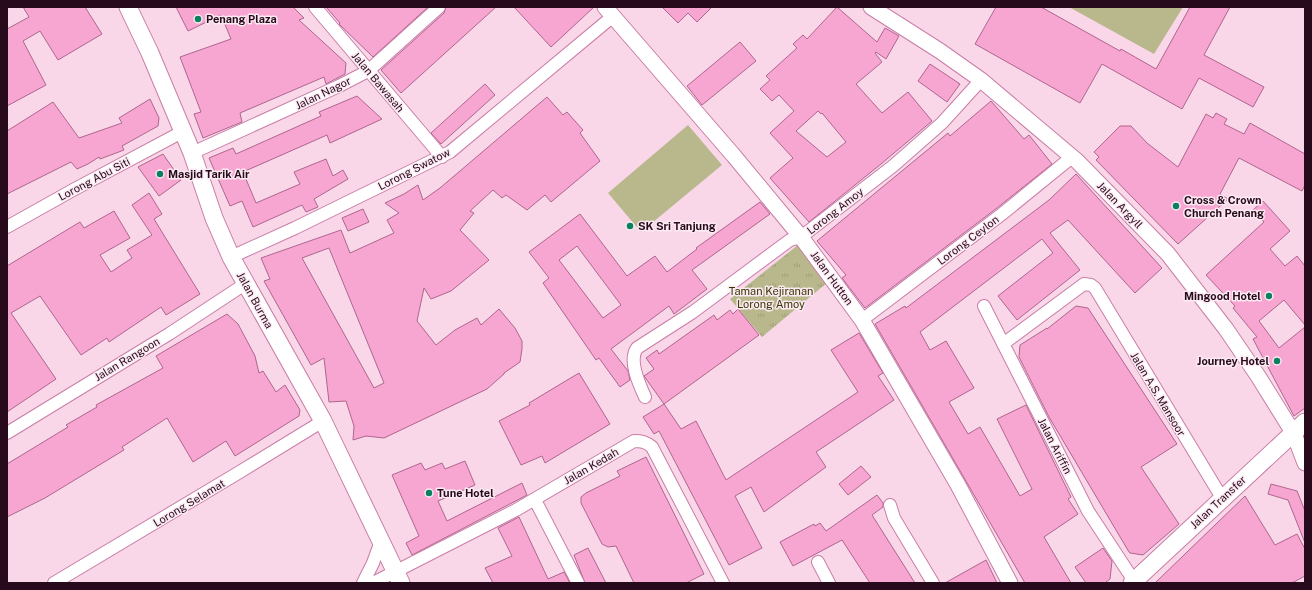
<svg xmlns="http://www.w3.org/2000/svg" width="1312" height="590" viewBox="0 0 1312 590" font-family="'Public Sans',sans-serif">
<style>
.grass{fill:#b9b88c}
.park{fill:url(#park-tufts)}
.building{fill:#f7a6d2;stroke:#af658e;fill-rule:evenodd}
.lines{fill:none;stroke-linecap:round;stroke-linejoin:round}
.minor-casing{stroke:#ca7da7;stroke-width:14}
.tertiary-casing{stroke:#ca7da7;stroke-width:17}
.secondary-casing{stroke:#ca7da7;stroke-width:19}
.minor{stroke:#fff;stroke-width:12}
.tertiary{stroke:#fff;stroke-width:15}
.secondary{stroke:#fff;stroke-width:17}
.poi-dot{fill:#09805e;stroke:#fceaf3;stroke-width:1.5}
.labels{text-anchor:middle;stroke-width:3;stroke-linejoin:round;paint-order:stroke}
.poi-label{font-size:11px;font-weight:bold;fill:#270a1b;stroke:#fceaf3;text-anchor:start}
.street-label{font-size:11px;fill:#270a1b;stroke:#fceaf3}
.park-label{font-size:11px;fill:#383502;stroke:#fceaf3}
</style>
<defs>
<pattern id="park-tufts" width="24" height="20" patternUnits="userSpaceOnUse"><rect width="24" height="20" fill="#b9b88c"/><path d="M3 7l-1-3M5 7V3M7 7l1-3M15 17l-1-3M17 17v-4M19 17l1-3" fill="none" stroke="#9f9d78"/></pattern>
</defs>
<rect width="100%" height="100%" fill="#f9d7e8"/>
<path class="grass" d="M1069,7H1183L1154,54Z
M688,125L722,165L641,232L608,193Z"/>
<path class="park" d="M798,245L828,282L762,337L730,299Z"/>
<path class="building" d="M23,7H85L102,34L58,60L40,31L23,41L46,85L7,106V29L29,17Z
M176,7H293L304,18L299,20L346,63L345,74L326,84L324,77L240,113L242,122L203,138L194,114L201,112L180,57L231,39L221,15L188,31Z
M326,7H428L373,57L339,24L340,23Z
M446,7H496L401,93L381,70L444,13Z
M514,7H594L551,47Z
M662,7H712L697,22L688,13L678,23Z
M837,7L877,42L885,28L899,36L886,59L876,52L875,53L882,62L856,84L882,113L908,92L932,121L881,164L809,222L770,178L793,158L770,133L794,111L779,95L772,101L760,89L770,80L766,76L797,48L793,44L803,35L807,39ZM818,111L821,114L822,113L846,142L827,157L796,131Z
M996,7H1041L1120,51L1121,49L1156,69L1190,7H1230L1204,55L1264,87L1253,107L1199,78L1182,109L1102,64L1080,103L975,44Z
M740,42L756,61L702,105L687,86Z
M930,64L960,84L947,102L918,81Z
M485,84L495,95L441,144L431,133Z
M357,96L382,119L330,143L327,135L243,172L256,203L300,184L294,172L326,159L333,176L343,170L348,179L314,199L318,207L306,212L302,205L253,227L242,201L230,206L209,158L233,148L236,154L321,116L319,112Z
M547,97L563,115L567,112L583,130L580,133L600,161L551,202L545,195L527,210L506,195L502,198L493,190L470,211L474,213L460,230L489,260L451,291L431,299L424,288L417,321L436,345L455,330L477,318L481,325L499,309L515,328L522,341V349L520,362L504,373V374L487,389L384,438L366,436L353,440L354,426L346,401L329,402L324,358L311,365L264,281L270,279L261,258L341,230L350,253L394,233L387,220L399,213L385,203L404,194L418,185L423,200L440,188ZM329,248L384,383L374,388L302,258Z
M150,99L159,118L158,126L122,146L124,150L100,159L99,157L88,164L77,169L71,162L7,194V131L53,102L79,138L122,123L119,118Z
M991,101L1024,139L1029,135L1052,164L997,208L865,308L842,278L846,275L817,241L948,133L950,136Z
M1216,113L1227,119L1224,124L1244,134L1250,123L1305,154V185L1302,191L1239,158L1220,194L1228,199L1178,244L1096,160L1099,157L1094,152L1120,126H1131L1147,143L1178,167L1206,114L1213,118Z
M163,154L181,180L159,196L138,167Z
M1076,174L1162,268L1135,293L1068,220L1050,233L1080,270L1017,320L998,296L1053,253L1042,239L920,332L930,350L946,341L974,388L949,402L968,434L980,427L1020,496L1032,489L997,419L1026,405L1071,497L1068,499L1078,514L1044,537L1071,583H1025L875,324L905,306L906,308L1049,200Z
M149,193L162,214L154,219L200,294L166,315L161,307L109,342L107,338L81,355L40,296L11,313L56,379L7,412V266L80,222L84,228L114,211L130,238L100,255L111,272L132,258L127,250L152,235L132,205Z
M1263,201L1290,231L1270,249L1285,266L1297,256L1305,266V325L1284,300L1259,321L1279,348L1305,327V408L1294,416L1253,339L1257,337L1233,308L1235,306L1206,275L1264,222L1253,210Z
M760,202L770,214L692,270L707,289L674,314L669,306L611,349L628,371L630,380L620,387L599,358L596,360L543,283L549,278L529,252L580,214L627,276L655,256L667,272L697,249L696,248ZM577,246L621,305L603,318L559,260Z
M363,209L369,222L348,231L342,218Z
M1076,306L1088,308L1177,444L1141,467L1179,524L1143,555L1130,553L1129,552L1049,417L1019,357L1020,345L1047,328V329Z
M738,309L759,335L664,404L644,376L654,369L646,358L657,350L659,354L714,315L717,320L730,310L733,314Z
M227,314L238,324L255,356L259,373L263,371L276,392L285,385L300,410L299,416L235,456L226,441L193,462L167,418L122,447L124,450L45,498L7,517V464L68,427L66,425L97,407L96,405L163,368L156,356Z
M859,333L883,373L878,376L894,400L816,452L826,467L764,512L751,487L735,496L762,548L729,565L659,431L654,434L643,417L664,404L681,429L696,421L726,480L858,392L831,350Z
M579,373L610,424L545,463L542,456L521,465L499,421L530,405L529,403Z
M646,457L704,574L686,583H634L616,546L608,547L602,544L581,503V497L586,493L620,476L617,471Z
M465,461L475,485L438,501L447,521L522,483L527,495L412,555L406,543L419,536L392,475L421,463L425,470L442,463L445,469Z
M861,466L871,477L848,495L839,484Z
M1271,484L1297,491L1305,511V543L1288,500L1268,494Z
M877,495L883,503V507L872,515L915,583H870L842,540L793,566L780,542L814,524L815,526L820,523L826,531Z
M1245,496L1275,545L1297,534L1305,549V576L1292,583H1155Z
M519,517L548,579L564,572L570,583H493L485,568L512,556L498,528Z
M588,548L606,583H585L574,555Z
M1103,548L1112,561L1110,579L1105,583H1086L1075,567Z
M986,560L997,583H945Z"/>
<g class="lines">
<g class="minor-casing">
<path id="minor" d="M315,7L442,157
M192,153L339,86L368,71L439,7
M7,227L73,190L182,132
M231,257L295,228L450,152L612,17
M984,306L1088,511L1134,581
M862,320L1002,214L1072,157
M1003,344L1084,284L1091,285L1095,288L1222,498
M645,397C639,384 628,360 637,348L693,312L790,240L801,237L893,166L942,123L981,80
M7,433L169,334L245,284
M535,500L578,583
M890,505L894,518L933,583
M818,562L829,583
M54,583L238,473L323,421
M363,583L373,563L381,541
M373,583L516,510L634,441C642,441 646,442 652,447L723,583"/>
</g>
<g class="tertiary-casing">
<path id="tertiary" d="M605,7L734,156L801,237L862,320L958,485L1010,583
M871,7L940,51L981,80L1077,161L1168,254L1226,329L1258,376L1294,434L1305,463"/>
</g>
<g class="secondary-casing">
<path id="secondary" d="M128,7L150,53L192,153L214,218L231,257L323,421L401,583
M1132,583L1305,422"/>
</g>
<use href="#minor" class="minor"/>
<use href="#tertiary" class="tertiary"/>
<use href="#secondary" class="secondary"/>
</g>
<g class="poi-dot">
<circle cx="198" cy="19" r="4"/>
<circle cx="160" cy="174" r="4"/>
<circle cx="1176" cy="206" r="4"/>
<circle cx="630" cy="226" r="4"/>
<circle cx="1269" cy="296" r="4"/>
<circle cx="1277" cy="361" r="4"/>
<circle cx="429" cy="493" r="4"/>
</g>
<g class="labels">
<g class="poi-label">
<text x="206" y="23">Penang Plaza</text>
<text x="168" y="178">Masjid Tarik Air</text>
<text x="1184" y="204">Cross &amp; Crown<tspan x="1184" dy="13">Church Penang</tspan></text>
<text x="638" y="230">SK Sri Tanjung</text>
<text x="1261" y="300" text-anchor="end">Mingood Hotel</text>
<text x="1269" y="365" text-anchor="end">Journey Hotel</text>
<text x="437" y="497">Tune Hotel</text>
</g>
<g class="street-label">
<text transform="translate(378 82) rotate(50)" y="4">Jalan Bawasah</text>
<text transform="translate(323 93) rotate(-26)" y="4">Jalan Nagor</text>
<text transform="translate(414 169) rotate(-27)" y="4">Lorong Swatow</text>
<text transform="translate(94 179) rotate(-28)" y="4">Lorong Abu Siti</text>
<text transform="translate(1120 205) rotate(46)" y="4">Jalan Argyll</text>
<text transform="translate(835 211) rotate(-38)" y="4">Lorong Amoy</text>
<text transform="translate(968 240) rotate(-37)" y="4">Lorong Ceylon</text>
<text transform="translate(832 278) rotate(54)" y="4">Jalan Hutton</text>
<text transform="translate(255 300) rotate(61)" y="4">Jalan Burma</text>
<text transform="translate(127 359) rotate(-31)" y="4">Jalan Rangoon</text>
<text transform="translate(1158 394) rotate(59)" y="4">Jalan A.S. Mansoor</text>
<text transform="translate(1055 446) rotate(63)" y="4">Jalan Ariffin</text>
<text transform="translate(591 466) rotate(-30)" y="4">Jalan Kedah</text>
<text transform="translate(1218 502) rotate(-43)" y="4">Jalan Transfer</text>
<text transform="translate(189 503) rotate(-31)" y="4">Lorong Selamat</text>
</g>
<g class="park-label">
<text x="771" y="295">Taman Kejiranan<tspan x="771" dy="13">Lorong Amoy</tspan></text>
</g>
</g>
<rect width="1312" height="590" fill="none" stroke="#270a1b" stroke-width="16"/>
</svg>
